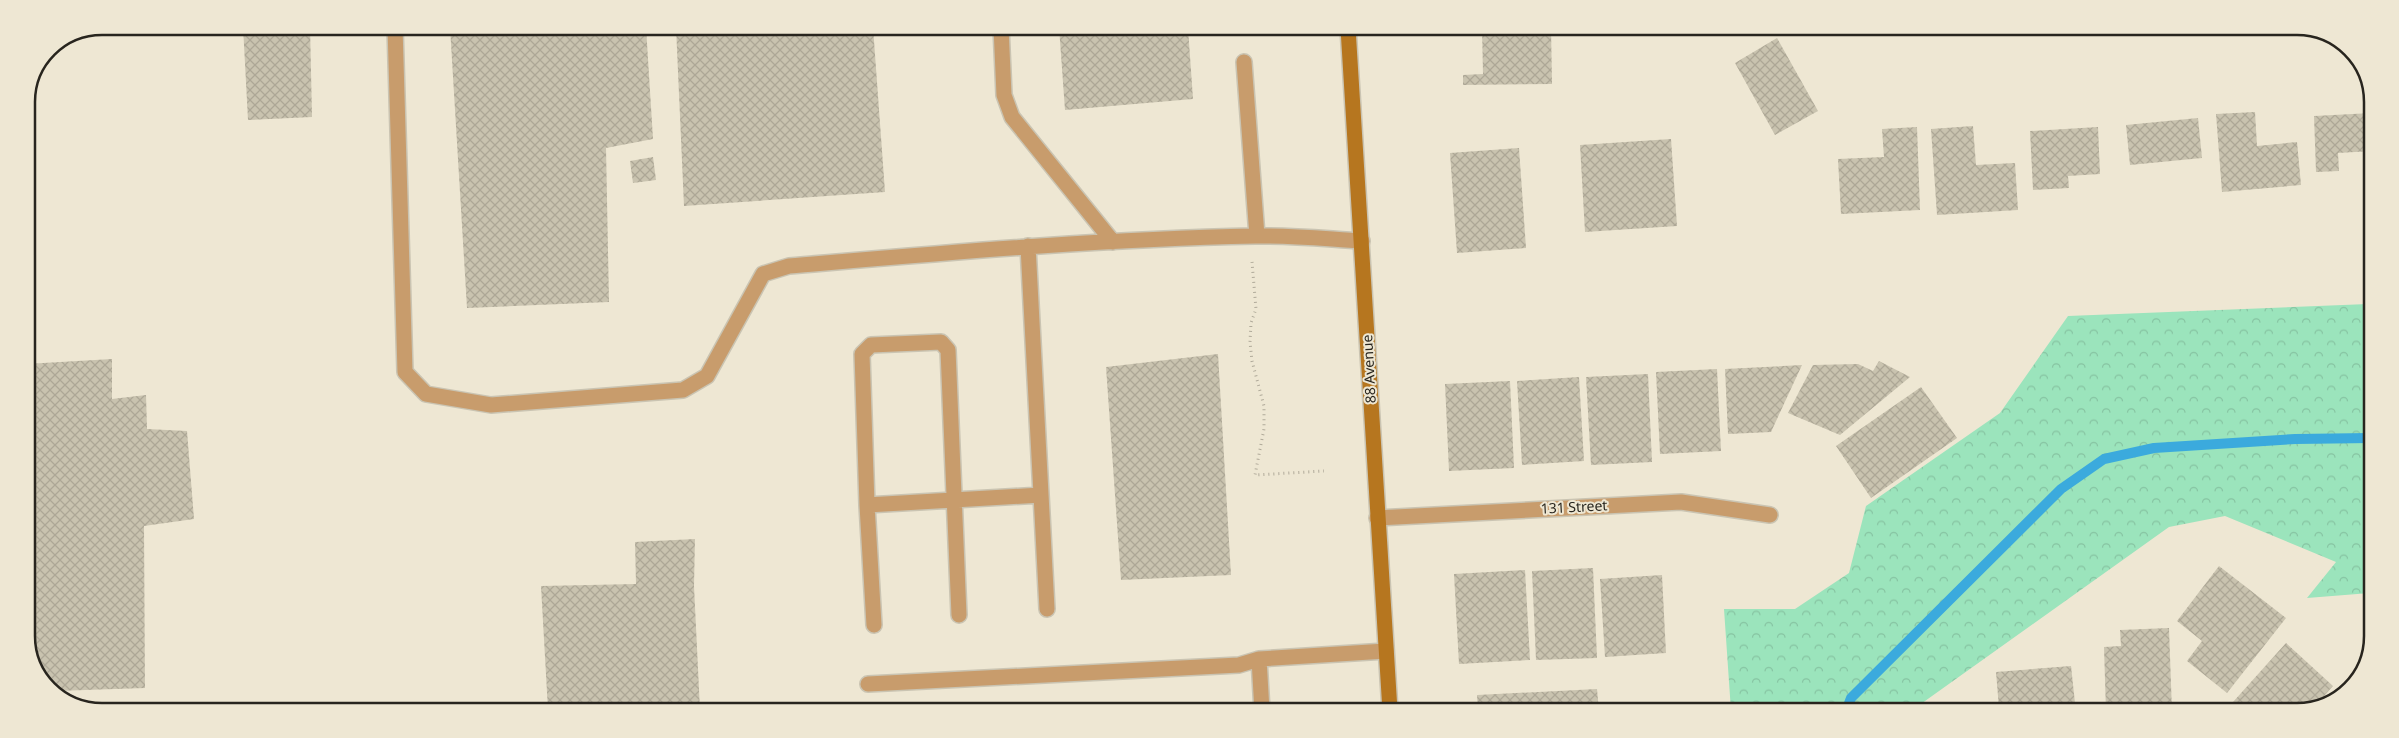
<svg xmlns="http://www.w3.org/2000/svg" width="2399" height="738" viewBox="0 0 2399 738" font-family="'Noto Sans',sans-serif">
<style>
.forest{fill:url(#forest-crowns)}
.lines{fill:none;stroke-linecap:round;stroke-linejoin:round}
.stream{stroke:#3baadd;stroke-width:10}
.building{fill:url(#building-cross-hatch)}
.service-casing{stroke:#cac4b2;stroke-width:18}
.minor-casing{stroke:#cac4b2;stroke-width:18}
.secondary-casing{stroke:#cac4b2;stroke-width:18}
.path{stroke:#b0aa9a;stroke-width:3;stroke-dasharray:1 4;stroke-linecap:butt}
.service{stroke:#c89c6c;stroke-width:15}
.minor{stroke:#c89c6c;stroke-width:15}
.secondary{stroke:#b6761f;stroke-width:15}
.labels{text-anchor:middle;stroke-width:4;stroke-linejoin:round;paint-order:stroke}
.street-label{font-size:14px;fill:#28251e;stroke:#eee7d3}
.rim{fill:none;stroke:#28251e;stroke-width:2.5}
</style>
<defs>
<pattern id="forest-crowns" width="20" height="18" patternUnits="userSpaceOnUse" patternTransform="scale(1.25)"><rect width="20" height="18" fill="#9be4bc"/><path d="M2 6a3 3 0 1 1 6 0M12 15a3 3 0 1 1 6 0" fill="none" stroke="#86c3a1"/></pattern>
<pattern id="building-cross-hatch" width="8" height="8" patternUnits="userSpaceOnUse" patternTransform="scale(1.25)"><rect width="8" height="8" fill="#c9c3af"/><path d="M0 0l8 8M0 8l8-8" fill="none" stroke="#ada796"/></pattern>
</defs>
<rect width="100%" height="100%" fill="#eee7d3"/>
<path class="forest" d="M2372,300L2370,593L2307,598L2336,562L2225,516L2169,527L1911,711H1731L1724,609H1795L1849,573L1866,506L2000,413L2068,316L2368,304Z"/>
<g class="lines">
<path class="stream" d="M1846,711L1851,698L2061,489L2104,459L2154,448L2295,439L2371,438"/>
</g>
<path class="building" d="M243,26H310L312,117L248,120Z
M450,27H646L653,139L606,148L609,302L467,308Z
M676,27H873L885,192L684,206Z
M1059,27L1188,28L1193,99L1065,110Z
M1482,28H1551L1552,84L1463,85V75L1483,74Z
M1777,38L1818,111L1775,135L1735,63Z
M2255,112L2257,146L2297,142L2301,185L2222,192L2216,114Z
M2372,113V151L2338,153L2339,171L2316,172L2314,116Z
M2198,118L2202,158L2130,165L2126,125Z
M1973,126L1976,165L2015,163L2018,210L1937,215L1931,129Z
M1917,127L1920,210L1841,214L1838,159L1884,157L1882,129Z
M2098,127L2100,174L2068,176L2069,188L2033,190L2030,131Z
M1671,139L1677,226L1585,232L1580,145Z
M1519,148L1526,248L1457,253L1450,153Z
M653,157L656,180L633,183L630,161Z
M1218,354L1231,575L1121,580L1106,367Z
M112,359V399L146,395L147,429L187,431L194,519L144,526L145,688L56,691L42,682L26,641V364Z
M1879,361L1910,377L1840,435L1788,413L1813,365L1858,364L1873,371Z
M1802,365L1771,432L1728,434L1725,369Z
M1717,369L1721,451L1660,454L1656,372Z
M1648,374L1652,462L1591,465L1586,377Z
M1579,377L1584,461L1522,465L1517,381Z
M1510,381L1514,468L1449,471L1445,384Z
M1921,387L1957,438L1871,498L1836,446Z
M695,539L694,586L700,710H548L541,586L636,584L635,542Z
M2219,566L2286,618L2227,693L2187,661L2202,641L2177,621Z
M1593,568L1597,658L1536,660L1532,571Z
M1525,570L1530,660L1459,664L1454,574Z
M1662,575L1666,653L1605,657L1600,579Z
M2169,628L2172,712H2106L2104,647L2121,646L2120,630Z
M2286,643L2333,686L2316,705L2297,712H2224Z
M2071,666L2075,703L2040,706L2041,711H1980L1999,708L1996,672Z
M1597,689L1599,711H1478L1477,695Z
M1239,705L1240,710H1176V709Z"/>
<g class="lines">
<g class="service-casing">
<path id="service" d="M395,27L405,372L426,394L491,405L683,390L707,376L763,274L789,266C944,253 1100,239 1255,236C1291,235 1327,239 1362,241
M1001,27L1004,95L1012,117L1113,242
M1244,62L1257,236
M1028,246L1047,609
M867,505L874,625
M959,615L948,350L941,342L871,345L862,354L867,505L1041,495
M1259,659L1262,711
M868,684L1239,665L1259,659L1386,651"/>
</g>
<g class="minor-casing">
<path id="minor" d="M1377,518L1681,502L1770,515"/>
</g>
<g class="secondary-casing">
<path id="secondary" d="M1348,28L1390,711"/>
</g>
<path class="path" d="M1252,262L1256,309L1251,323L1250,342L1252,361L1264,406V429L1255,475L1324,471"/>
<use href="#service" class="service"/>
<use href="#minor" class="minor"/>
<use href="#secondary" class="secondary"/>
</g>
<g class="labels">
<g class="street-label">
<text transform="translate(1369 369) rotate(-93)" y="5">88 Avenue</text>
<text transform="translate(1574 507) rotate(-3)" y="5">131 Street</text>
</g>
</g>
<path d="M0 0H2399V738H0ZM102 35H2297A67 67 0 0 1 2364 102V636A67 67 0 0 1 2297 703H102A67 67 0 0 1 35 636V102A67 67 0 0 1 102 35Z" fill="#eee7d3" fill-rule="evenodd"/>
<path class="rim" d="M102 35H2297A67 67 0 0 1 2364 102V636A67 67 0 0 1 2297 703H102A67 67 0 0 1 35 636V102A67 67 0 0 1 102 35Z"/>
</svg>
